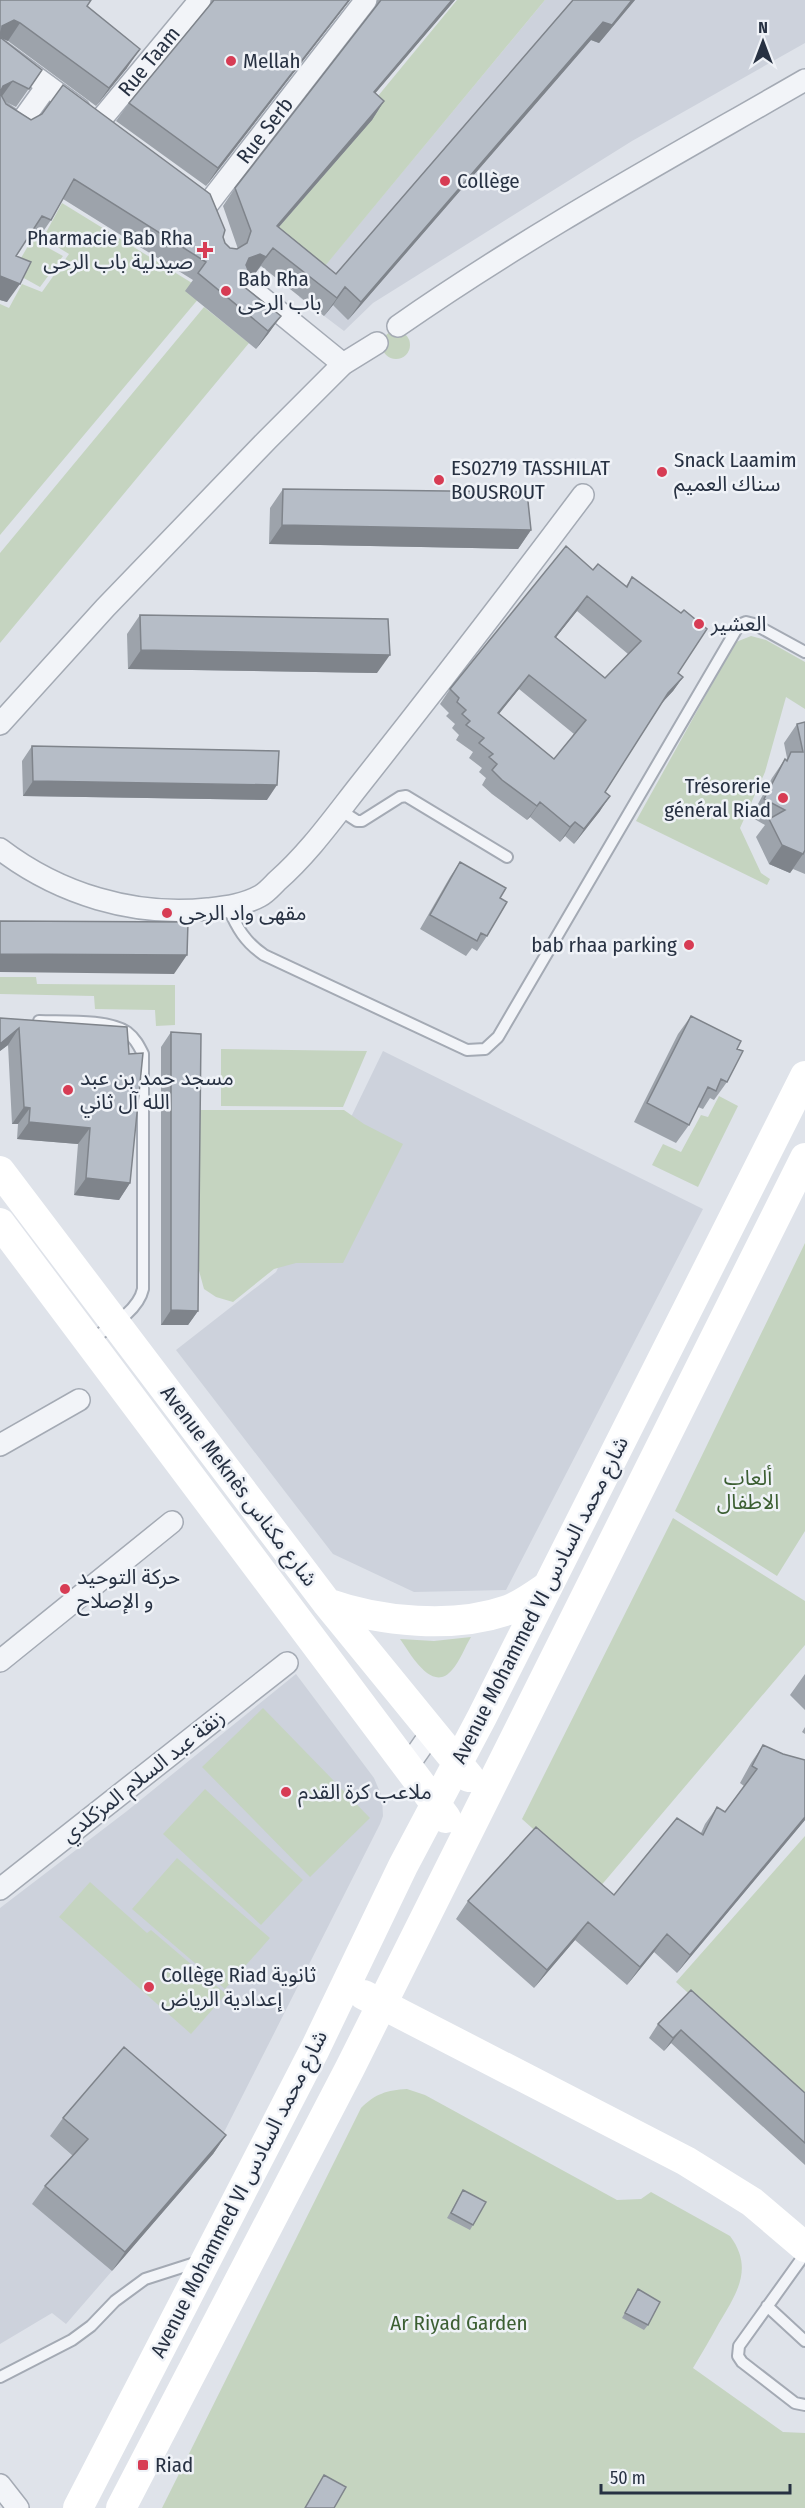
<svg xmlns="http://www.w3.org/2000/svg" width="805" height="2508" viewBox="0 0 805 2508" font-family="'Fira Sans Condensed','Noto Sans Arabic',sans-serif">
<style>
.built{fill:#cdd2dc}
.green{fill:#c5d4c0}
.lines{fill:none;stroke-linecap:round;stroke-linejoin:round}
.lane-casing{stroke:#a4aab4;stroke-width:14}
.street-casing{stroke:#a4aab4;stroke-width:24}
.lane{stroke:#f2f4f8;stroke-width:10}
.street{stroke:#f2f4f8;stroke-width:21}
.secondary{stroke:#fff;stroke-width:30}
.wall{fill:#9da3ab;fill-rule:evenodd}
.shaded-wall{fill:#7f848b}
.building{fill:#b6bdc7;stroke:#7f848b;stroke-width:1.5;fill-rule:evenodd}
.poi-dot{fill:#d73c54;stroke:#eff2f7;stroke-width:2}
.labels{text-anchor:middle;stroke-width:5;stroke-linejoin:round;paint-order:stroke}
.poi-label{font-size:21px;fill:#273142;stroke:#eff2f7;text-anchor:start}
.street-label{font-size:21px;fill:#273142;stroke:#eff2f7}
.park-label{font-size:21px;fill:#3c5f33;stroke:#eff2f7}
</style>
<rect width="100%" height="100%" fill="#dfe3ea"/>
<path class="built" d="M545,0H805V43L632,141L373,303L344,331L299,297Z
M383,1051L703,1209L506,1590L414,1592L333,1554L176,1350L276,1272Z
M296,1674L374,1778L382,1797L383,1816L380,1824L213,2154L50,2136L75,2158L112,2271L66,2324L52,2313L0,2344V1908L127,1811Z"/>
<path class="green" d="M457,0H545L311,283L264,244L371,120L364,113Z
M62,203L205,291L0,535V304L9,308L22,284L42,292L69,254L43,238Z
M32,239L63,256L40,287L13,272Z
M204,307L249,343L0,643V553Z
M382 345a14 14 0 1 1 28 0a14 14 0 1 1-28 0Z
M751,636L766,640L805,662V709L786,697L765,772L740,828L761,873L770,879L767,885L636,821L732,648L736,642Z
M0,977H36L37,984L175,985V1025L156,1026L155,1010L95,1009L94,996L0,994Z
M221,1049L367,1051L343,1107L221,1106Z
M719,1096L738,1106L698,1187L652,1165L663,1144L681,1152L701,1115L708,1117Z
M199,1110H344L364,1124L403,1144L343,1263H296L274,1269L233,1302L216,1297L204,1289L198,1267Z
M805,1243V1531L777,1576L675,1511Z
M673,1518L805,1601V1645L599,1888L522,1819Z
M471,1637C465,1647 460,1661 452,1670C432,1694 410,1653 400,1639L434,1641Z
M263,1708L370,1818L310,1877L202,1767Z
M205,1789L303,1880L261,1925L163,1834Z
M805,1836V2099L676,1982Z
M177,1858L270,1938L225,1989L132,1909Z
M90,1882L147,1933L151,1930L226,1994L191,2034L59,1917Z
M407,2089L425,2095L617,2200L641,2199L651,2192L730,2236C754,2268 737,2293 719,2323C711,2338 702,2353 693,2368L783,2432L805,2433V2508H162L361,2108C375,2094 387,2090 407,2089Z"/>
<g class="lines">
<g class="lane-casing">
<path id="lane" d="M340,810L357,821H362L400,797L406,796L507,857
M228,907C237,928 245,942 264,955L467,1050L485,1049L498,1037L739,625L746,622L754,624L805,652
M39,1021C63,1022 107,1019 127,1032C135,1038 139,1046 143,1054V1289C138,1312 108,1328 89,1341
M805,2254L739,2346L738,2356L742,2362L795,2403L805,2405
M767,2306L805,2341
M0,2377L72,2340L91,2326L115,2301L145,2279L198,2262"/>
</g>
<g class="street-casing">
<g id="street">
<path d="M0,51L79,109"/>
<path d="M0,112L19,125L47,86"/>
<path id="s1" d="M98,123L200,0"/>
<path id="s2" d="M208,204L366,0"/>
<path d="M246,285L343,364"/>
<path d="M398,326C528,235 668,159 805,80"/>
<path d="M0,724L105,608L267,440L343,364L377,343"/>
<path d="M0,849C59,894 134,917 208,909C225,907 244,905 260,896C266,893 272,886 277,881C310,852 335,816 362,782C437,687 511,591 583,495"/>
<path d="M0,1445L79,1400"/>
<path d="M0,1661L172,1522"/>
<path d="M408,1766L431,1733"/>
<path d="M0,1889L287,1663"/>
<path d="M0,2485L18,2508"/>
</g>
</g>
<use href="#lane" class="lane"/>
<use href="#street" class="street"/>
<path class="secondary" d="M0,1171L327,1603L469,1777
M0,1223L446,1818
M327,1603C380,1622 454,1629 508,1610C523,1604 535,1595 548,1586
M364,1995L686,2161L752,2202L805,2247
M78,2508L315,2049L403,1866L482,1717L805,1076
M121,2508L350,2068L805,1158"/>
</g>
<path class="wall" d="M0,0L88,7L127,68L96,106L8,41L1,39L42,70L16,107L4,101L6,104L223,237L225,243L230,248L237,249H238L223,206L235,188L376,6L377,0H455L375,93L384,101L372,120L279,227L336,274L573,0H635L599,43L591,40L348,320L333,305L324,316L261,266L254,275L249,273L251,277L244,286L281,316L268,334L256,349L185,291L193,280L63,199L51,220L38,239L30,234L16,256L7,302L0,300Z
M211,0H350L206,186L116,121L129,103L211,4Z
M283,489L531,530L518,549L269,544L270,508Z
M593,570L626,586L632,577L678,673L683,677L673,691L661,704L605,792L600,811L574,844L565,836L560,842L530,817L527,820L492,794L482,785L486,778L479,772L482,768L469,758L473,752L456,740L459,735L452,728L455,724L446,716L449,713L440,704L450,689ZM577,611L628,654L605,678L556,637ZM519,689L574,734L554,759L499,714Z
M140,615L377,673L128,669L127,634Z
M805,722V874L793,869L790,873L769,864L756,837L765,825L751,817L772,778L785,759L786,760L787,758L784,743L797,724Z
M32,746L267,800L23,796L22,761Z
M460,862L500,898L487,936L477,951L472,948L466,956L420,929L450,877Z
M691,1016L737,1049L727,1082L714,1100L710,1098L703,1109L698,1107L689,1125L676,1143L634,1122L678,1034Z
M0,1018L127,1027L130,1183L119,1200L74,1195L78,1144L17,1139L18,1124H12L8,1045L0,1051Z
M171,1032L198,1311L188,1325H161V1047Z
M805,1674V1710L790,1695Z
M805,1727V1734L802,1732Z
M763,1745L783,1754L805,1760V1820L677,1973L654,1952L627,1985L575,1940L534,1988L456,1919L468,1901L614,1895L701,1833L705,1824L717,1807L725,1812L744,1786L740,1783L751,1763Z
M691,1990L805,2093V2165L671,2043L664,2051L649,2038L658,2024Z
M63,2118L226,2135L213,2154L112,2271L32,2204L45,2186L73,2156L50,2136Z
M463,2190L473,2225L470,2230L447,2218Z
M638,2289L648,2325L644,2330L622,2318Z"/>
<path class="shaded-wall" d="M349,0H350L206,186L218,168Z
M452,0H455L361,110L374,92Z
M632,0H635L599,43L591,40L348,320L361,302L603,22Z
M14,20L20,23L8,41L1,38L2,26Z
M140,49L127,68L96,106L109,88Z
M13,81L0,99V90L3,86Z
M384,101L372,120L264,244L277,226Z
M273,248L254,275L247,272L237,277L249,258Z
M0,276L20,284L7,302L0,300Z
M345,287L333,305L324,316L337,298Z
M281,316L268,334L256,349L268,331Z
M282,525L531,530L518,549L269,544Z
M587,596L577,611L545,651L555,637Z
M141,650L390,655L377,673L128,669Z
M529,675L519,689L488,727L498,713Z
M683,677L673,691L658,707L668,693Z
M33,781L277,785L267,800L23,796Z
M610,796L600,811L574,844L584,829Z
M540,802L530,817L527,820L537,806Z
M575,822L565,836L560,842L570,827Z
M782,845L803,854L790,873L769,864Z
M0,954L187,955L174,974L0,972Z
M19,1028L8,1045L0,1051V1044Z
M24,1107L30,1108L18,1124H12Z
M29,1122L90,1128L78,1144L17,1139Z
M86,1178L130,1183L119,1200L74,1195Z
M171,1310L198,1311L188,1325H161Z
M805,1817V1820L677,1973L690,1955Z
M588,1922L575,1940L534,1988L547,1970Z
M667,1934L654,1952L627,1985L640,1967Z
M681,2030L671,2043L664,2051L673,2038Z
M226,2135L213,2154L112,2271L125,2252Z"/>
<path class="building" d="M0,0H91L87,6L140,49L109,88L20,23L14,20L2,26L1,38L42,70L29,89L13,81L3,86L0,93L6,104L31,120L42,114L63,85L210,194L225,230L223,237L225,243L230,248L237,249L247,243L251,231L235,188L381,0H452L374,92L384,101L277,226L336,274L573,0H632L612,25L603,22L361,302L345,287L337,298L273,248L266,257L260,254L249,258L246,265L251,277L243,286L281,316L268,331L198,273L206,262L74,179L51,220L42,216L16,256L31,262L20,284L0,276Z
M214,0H349L218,168L129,103Z
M283,489L527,492L531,530L282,525Z
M566,546L593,570L598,564L627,587L632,577L681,613L684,610L707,629L678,673L683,677L668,693L605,792L610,796L584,829L575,822L570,827L540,802L537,806L502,780L492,770L497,764L489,757L493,754L479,743L484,738L466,725L470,721L462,714L466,710L457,702L459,698L450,689ZM587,596L641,641L605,678L555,637ZM529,675L586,720L554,759L498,713Z
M140,615L388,619L390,655L141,650Z
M805,722V850L803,854L782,845L769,819L785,810L764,799L785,759L787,761L791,752H803L797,724Z
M32,746L279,751L277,785L33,781Z
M460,862L506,888L500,898L507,902L487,936L481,933L477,941L430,915Z
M0,921L188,922L187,955L0,954Z
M691,1016L741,1041L737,1049L743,1051L727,1082L721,1079L716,1091L708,1087L689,1125L647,1103Z
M0,1018L127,1027L129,1054L143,1053L130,1183L86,1178L90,1128L29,1122L30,1108L24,1107L19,1028L0,1044Z
M171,1032L201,1034L198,1311L171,1310Z
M763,1745L783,1754L805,1760V1817L690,1955L667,1934L640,1967L588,1922L547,1970L468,1901L536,1827L614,1895L677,1818L703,1835L717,1807L725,1812L757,1769L752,1766Z
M691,1990L805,2093V2143L681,2030L673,2038L658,2024Z
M124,2047L226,2135L125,2252L45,2186L88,2139L63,2118Z
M463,2190L486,2202L473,2225L451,2213Z
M638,2289L660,2302L648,2325L625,2313Z
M324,2475L346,2487L334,2508H305Z"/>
<g class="poi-dot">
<circle cx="231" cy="61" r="6"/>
<circle cx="445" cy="181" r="6"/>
<path d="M202 241h6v6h6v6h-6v6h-6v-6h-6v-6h6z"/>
<circle cx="226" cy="291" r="6"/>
<circle cx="662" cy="472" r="6"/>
<circle cx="439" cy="480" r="6"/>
<circle cx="699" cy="624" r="6"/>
<circle cx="783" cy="798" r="6"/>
<circle cx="167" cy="913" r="6"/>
<circle cx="689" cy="945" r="6"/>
<circle cx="68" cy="1090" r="6"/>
<circle cx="65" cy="1589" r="6"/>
<circle cx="286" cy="1792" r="6"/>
<circle cx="149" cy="1987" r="6"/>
<rect x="137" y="2459" width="12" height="12" rx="3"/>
</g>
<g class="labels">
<g class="poi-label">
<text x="243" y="68">Mellah</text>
<text x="457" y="188">Collège</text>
<text x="193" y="245" text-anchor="end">Pharmacie Bab Rha<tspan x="193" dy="24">صيدلية باب الرحى</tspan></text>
<text x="238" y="286">Bab Rha<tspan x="238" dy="24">باب الرحى</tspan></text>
<text x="674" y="467">Snack Laamim<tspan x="674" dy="24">سناك العميم</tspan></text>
<text x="451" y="475">ES02719 TASSHILAT<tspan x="451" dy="24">BOUSROUT</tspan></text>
<text x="711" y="631">العشير</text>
<text x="771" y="793" text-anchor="end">Trésorerie<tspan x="771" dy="24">général Riad</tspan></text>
<text x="179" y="920">مقهى واد الرحى</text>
<text x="677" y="952" text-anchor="end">bab rhaa parking</text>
<text x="80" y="1085">مسجد حمد بن عبد<tspan x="80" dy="24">الله آل ثاني</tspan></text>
<text x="77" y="1584">حركة التوحيد<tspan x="77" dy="24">و الإصلاح</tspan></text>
<text x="298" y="1799">ملاعب كرة القدم</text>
<text x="161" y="1982">Collège Riad ثانوية<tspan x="161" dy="24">إعدادية الرياض</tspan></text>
<text x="155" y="2472">Riad</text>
</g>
<g class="street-label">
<text dy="7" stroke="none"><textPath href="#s1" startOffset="80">Rue Taam</textPath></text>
<text dy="7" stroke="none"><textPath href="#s2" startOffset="93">Rue Serb</textPath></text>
<text transform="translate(239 1486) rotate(53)" y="7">Avenue Meknès شارع مكناس</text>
<text transform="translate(540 1600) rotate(-63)" y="7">Avenue Mohammed VI شارع محمد السادس</text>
<text transform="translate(143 1776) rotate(-38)" y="7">زنقة عبد السلام المزكلدي</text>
<text transform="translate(239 2194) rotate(-63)" y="7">Avenue Mohammed VI شارع محمد السادس</text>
</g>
<g class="park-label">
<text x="748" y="1485">ألعاب<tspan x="748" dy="24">الاطفال</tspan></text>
<text x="459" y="2330">Ar Riyad Garden</text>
</g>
</g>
<g transform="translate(763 42)" stroke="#eff2f7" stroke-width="4.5" paint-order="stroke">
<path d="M0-4.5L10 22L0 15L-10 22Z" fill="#273142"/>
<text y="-9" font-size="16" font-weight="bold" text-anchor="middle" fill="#273142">N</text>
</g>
<path d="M601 2484v9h189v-9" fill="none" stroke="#273142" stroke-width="3"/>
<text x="610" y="2484" font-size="18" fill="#273142" stroke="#eff2f7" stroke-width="4.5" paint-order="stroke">50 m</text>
</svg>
